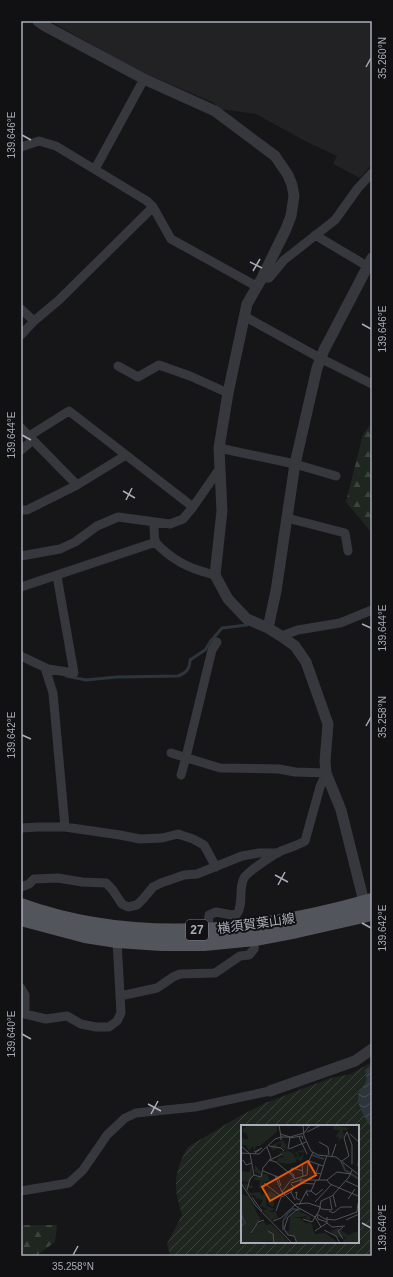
<svg xmlns="http://www.w3.org/2000/svg" width="393" height="1277" viewBox="0 0 393 1277" font-family="Arial,'Noto Sans JP',sans-serif">
<style>
.built{fill:#222225}
.forest{fill:url(#forest-firs)}
.garden{fill:url(#garden-furrows);fill-rule:evenodd}
.water{fill:url(#water-waves)}
.lines{fill:none;stroke-linecap:round;stroke-linejoin:round}
.stream{stroke:#2c353c;stroke-width:3}
.minor{stroke:#37383d;stroke-width:9}
.tertiary{stroke:#37383d;stroke-width:11}
.primary{stroke:#53555c;stroke-width:14}
.ticks{fill:none;stroke:#a8adb8;stroke-width:1.5}
.labels{text-anchor:middle;stroke-width:4;stroke-linejoin:round;paint-order:stroke}
.shield{fill:#111113;stroke:#7b7e86;stroke-width:1}
.shield-label{font-size:12px;font-weight:bold;fill:#a8adb8}
.street-label{font-size:13px;fill:#a8adb8;stroke:#111113}
.inset-river{fill:none;stroke:#2c353c;stroke-width:2}
.inset-road{fill:none;stroke:#505258;stroke-width:1}
.view{fill:#e8590c;fill-opacity:0.15;stroke:#e8590c;stroke-width:2}
.inset-edge{fill:none;stroke:#a8adb8;stroke-width:2}
.neatline{fill:none;stroke:#a8adb8;stroke-width:1.5}
.ticks-label{font-size:10px;text-anchor:middle;fill:#a8adb8}
</style>
<defs>
<pattern id="forest-firs" width="22" height="20" patternUnits="userSpaceOnUse"><rect width="22" height="20" fill="#1e261f"/><path d="M5 1l3.5 6h-7zM16 11l3.5 6h-7z" fill="#3c433d"/></pattern>
<pattern id="garden-furrows" width="10" height="10" patternUnits="userSpaceOnUse"><rect width="10" height="10" fill="#1e261f"/><path d="M-1 1l2-2M0 10L10 0M9 11l2-2" fill="none" stroke="#3c433d"/></pattern>
<pattern id="water-waves" width="16" height="10" patternUnits="userSpaceOnUse"><rect width="16" height="10" fill="#2c353c"/><path d="M0 5q4-4 8 0t8 0" fill="none" stroke="#485056"/></pattern>
</defs>
<rect width="100%" height="100%" fill="#161618"/>
<path class="built" d="M50,21H372V164L360,178L333,164L337,156L305,141L256,114L220,109L214,103L135,69Z"/>
<path class="forest" d="M372,423V533L346,502L363,434Z
M21,1225H57L55,1242L36,1256H21Z"/>
<path class="garden" d="M372,1062V1256H170L167,1244L182,1215C180,1206 176,1196 176,1187C175,1174 181,1158 188,1147L238,1117L265,1103L331,1078L351,1074ZM242,1126H358V1242H242Z"/>
<path class="water" d="M372,1065V1127C366,1121 357,1105 358,1096C361,1085 370,1085 365,1070Z"/>
<g class="lines">
<path class="stream" d="M66,676L86,680L117,677L178,676C186,673 190,669 190,660L205,650L210,642L222,628L247,625"/>
<path class="minor" d="M21,147L39,141L56,146L147,201L153,207L171,239L256,286
M95,169L144,79
M315,235L372,269
M262,278H269L284,260L335,220L358,188L372,173
M21,309L34,321
M244,316L320,358L372,384
M21,335L34,321L59,300L153,207
M118,366L138,377L159,365L190,376L228,393
M21,428L77,485
M29,436L69,411L126,455
M219,448L295,464L336,476
M21,450L33,440
M21,510H27L77,485L126,455L193,507
M287,518L345,533L348,551
M154,522C154,527 154,535 155,541C156,543 159,546 161,548C177,563 194,570 215,575
M21,556L60,549L75,542L97,526L118,517L170,524L183,519L193,507L220,468
M21,587L156,542
M281,636L298,630L340,623L372,610
M21,656L48,669L74,673L57,576
M45,668L53,693L65,827
M171,753L220,768L279,769L295,772L326,773L320,787L305,841C297,846 288,848 279,852C273,855 246,873 244,878C238,889 244,904 237,914L232,915L216,912L209,915L208,930
M181,775L186,757L212,650L217,642
M21,828L39,827H65L120,835L140,839L162,838L178,834L193,839L204,845L216,867
M21,887L29,884L34,879L58,878L82,882L106,883L112,889L122,904L128,907L137,905L143,899L153,887L161,883L184,875L197,874L242,856L259,853H278
M21,988L25,995V1014L46,1019L67,1016L81,1024L96,1027H109L117,1021L121,1013L117,941
M120,996L157,988L173,977L180,974L215,973L240,956L249,955L254,949L255,939
M21,1191L69,1183L83,1170L107,1135L125,1118L136,1113L195,1107L270,1091"/>
<path class="tertiary" d="M38,21L45,26L144,79L215,111L275,156L288,175L292,185L294,196L291,216L286,229L262,278L247,304L228,393L219,448L222,511L215,575L228,599L247,619L268,628L281,636L295,646L306,662L328,724L325,761L326,773L341,810L366,910
M268,628L276,591L295,464L317,368L324,350L372,258
M270,1091L355,1061L372,1049"/>
<path class="primary" d="M21,905C135,946 258,933 372,900
M21,919L85,936L117,941L162,944H204L255,939L297,931L372,914"/>
</g>
<path class="ticks" d="M366,67L371,58M22,135L31,140M250,262L262,268M253,271L260,259M362,324L371,329M22,435L31,440M123,491L135,498M126,500L132,488M362,624L371,628M366,726L371,717M22,735L31,739M275,875L288,882M278,885L285,872M362,923L371,928M22,1034L31,1039M148,1104L161,1111M151,1114L158,1101M362,1223L371,1228M73,1255L78,1246"/>
<g class="labels">
<rect class="shield" x="186" y="920" width="22" height="20" rx="3"/>
<g class="shield-label">
<text x="197" y="934">27</text>
</g>
<g class="street-label">
<text transform="translate(256 923) rotate(-8)" y="5">横須賀葉山線</text>
</g>
</g>
<g transform="translate(241 1125)">
<rect width="118" height="118" fill="#161618"/>
<path d="M6,0H36V7L19,21H15L13,27L12,21L8,26L5,20H0L1,14H7L6,9L1,6ZM92,0L108,3L105,6L102,5L103,12L97,16L98,12H94L99,5H93ZM42,15L46,21L45,24L42,23L53,29L54,33L57,31L50,24L54,27L63,25V28L57,27L58,33L63,29L61,35L58,36L56,33L55,37L47,39L35,37L38,32L43,33L39,28L41,26L46,27L40,22V18L36,19L34,25L30,24V21ZM10,40L12,51L9,57L0,56V46L8,47ZM14,40L22,49H26L29,56L22,57L24,63H18L19,56L13,54L11,57L14,52L21,51L14,47ZM3,58L12,61V63H5L9,68L19,67L21,71L25,68V81L34,84L28,87H35L37,93L30,95L21,85L27,84L19,81L22,75L17,74L19,72L16,74L13,70L9,71L3,61ZM0,69L7,71L20,95L13,101L10,109L15,100L23,96L25,100L30,99L49,118H34L32,116L0,118ZM57,86L69,91V95L64,93L66,91L51,93H59L67,100L66,97L69,98L73,101L71,102L74,109L84,108L98,118H54L55,113L42,106H48L49,91ZM97,103L107,110L111,109L108,105L111,108L118,106V118H103L102,115L105,112H97L91,108L90,106Z" fill="#1e261f"/>
<path d="M29,66L39,72L34,73L32,82L28,80L25,70Z" fill="#1e261f"/>
<path class="inset-river" d="M71,30L83,34M100,36L104,45L118,54M0,89L4,98L0,101M42,105V96L47,88L52,84L59,85"/>
<path class="inset-road" d="M38,0L40,12H49L63,8L69,0M62,0L63,11L70,26L77,30L95,32L118,50M66,7L80,0M106,7L111,20V39M39,9L49,12L47,24M109,9L118,17M58,12L66,29M48,13L61,11L62,14M78,17L87,22L88,30M0,21L9,29M28,21L40,23L43,26M48,24L65,17M13,27L21,23L14,28M0,28L18,29L34,14L40,12V15M9,29L13,50M91,31L95,19M2,35L5,40L11,38M28,35L35,37L54,53M29,35L41,29M68,36L82,41M101,36L108,31L103,13L106,7M61,39L62,51M78,39L75,48L80,49M117,41L118,28M22,46L37,52L40,61M34,51L41,67L56,82L74,92L80,102M52,53L53,50L49,47L51,43L62,46M60,53V58L73,59M77,55H86L96,47L110,49M86,55L89,59L117,71M105,56L118,62M0,58L14,80L51,118M23,58L41,72L50,67M50,58L60,55H78L86,30M50,59L53,62L50,67L54,75M6,65L9,54L13,50L20,52L22,43L30,33L26,22M70,66L75,70L82,64M41,67L50,55L66,50L67,38L72,27M54,68L56,67L55,73L59,75M92,70L95,82M67,71L65,66H70L75,55M11,72L21,86M107,74L114,64M74,77L91,59M58,80L65,67M79,81L80,84L91,85L89,73M35,86L40,72M88,86L92,88L100,82H111M76,89L84,94L94,95L116,87L117,78M76,90L77,94L86,97M62,94L71,97L78,86L80,76L91,71L108,52L111,45M105,95L118,89M32,96L40,93L55,79L67,78L79,82M86,98L91,102L104,101M83,105L95,111L99,118M27,106L32,109L33,118M74,106L86,98V92M10,108L17,97L23,95M102,114L97,106L102,102M56,118L53,111L47,110L43,104L47,92L57,84"/>
<path class="view" d="M67,36L75,50L29,76L21,62Z"/>
<rect width="118" height="118" class="inset-edge"/>
</g>
<rect width="393" height="1277" fill="none" stroke="#111113" stroke-width="44"/>
<rect x="22" y="22" width="349" height="1233" class="neatline"/>
<g class="ticks-label">
<text transform="translate(382 58) rotate(-90)" y="4">35.260°N</text>
<text transform="translate(11 135) rotate(-90)" y="4">139.646°E</text>
<text transform="translate(382 329) rotate(-90)" y="4">139.646°E</text>
<text transform="translate(11 435) rotate(-90)" y="4">139.644°E</text>
<text transform="translate(382 628) rotate(-90)" y="4">139.644°E</text>
<text transform="translate(382 717) rotate(-90)" y="4">35.258°N</text>
<text transform="translate(11 735) rotate(-90)" y="4">139.642°E</text>
<text transform="translate(382 928) rotate(-90)" y="4">139.642°E</text>
<text transform="translate(11 1034) rotate(-90)" y="4">139.640°E</text>
<text transform="translate(382 1228) rotate(-90)" y="4">139.640°E</text>
<text x="73" y="1270">35.258°N</text>
</g>
</svg>
